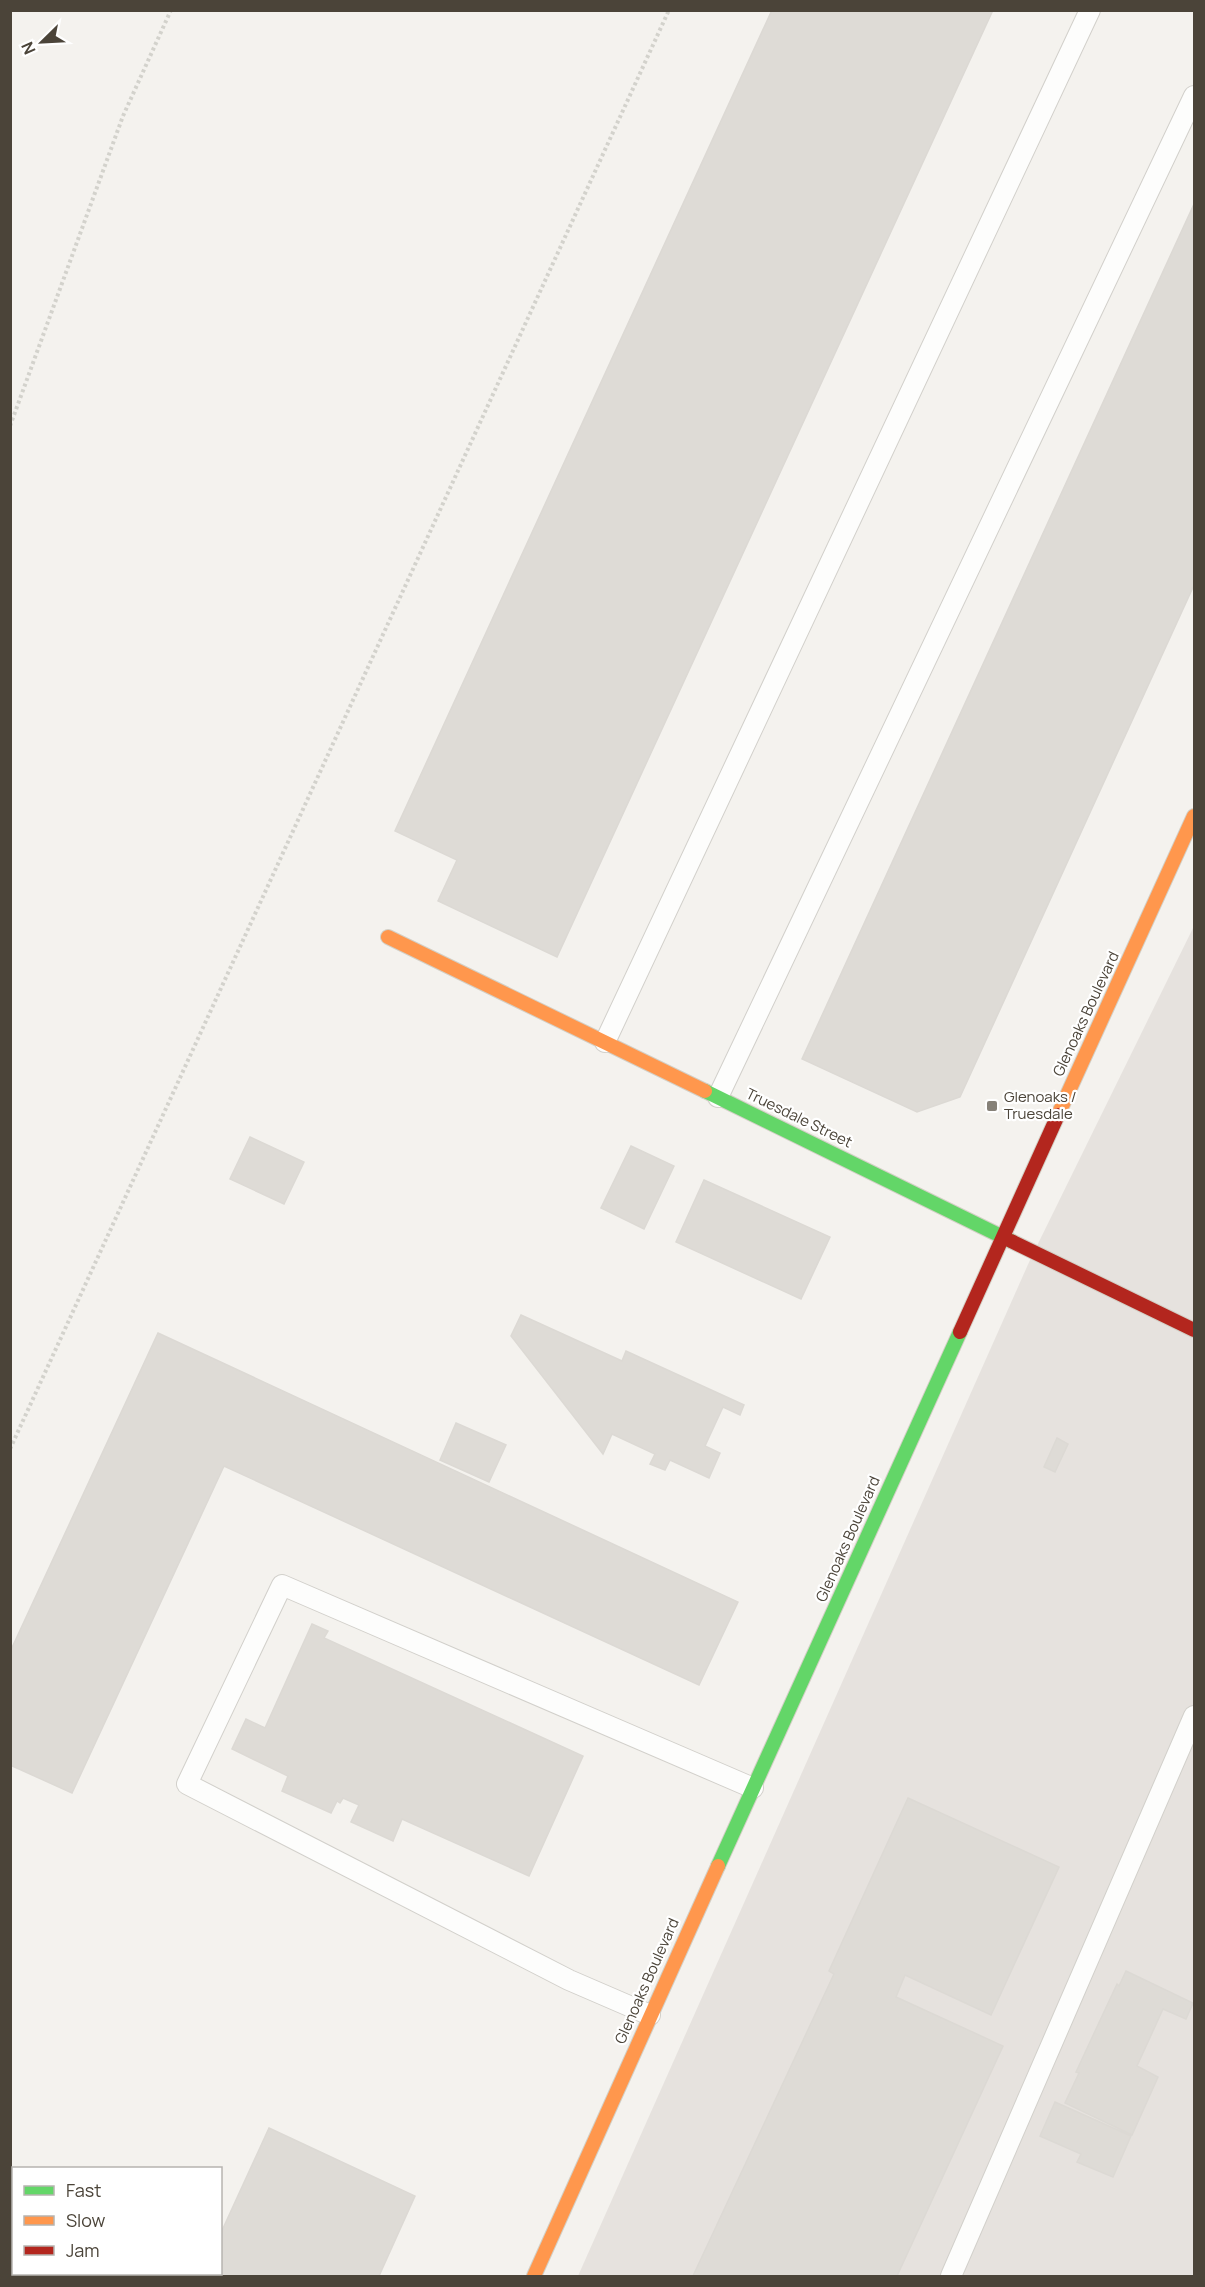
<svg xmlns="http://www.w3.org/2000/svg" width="1205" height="2287" viewBox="0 0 1205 2287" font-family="Manrope,sans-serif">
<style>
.industrial{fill:#e6e2de}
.building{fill:#dedbd6;stroke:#dcd9d4;stroke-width:1.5}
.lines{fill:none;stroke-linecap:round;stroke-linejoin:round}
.lane-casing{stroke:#d2d0cb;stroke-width:22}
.fast-casing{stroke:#d3cfc5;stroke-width:16}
.slow-casing{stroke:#d3cfc5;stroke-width:16}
.jam-casing{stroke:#d3cfc5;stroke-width:16}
.path{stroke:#d3d2cc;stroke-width:4;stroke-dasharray:3 3;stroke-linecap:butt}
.lane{stroke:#fdfdfc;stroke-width:20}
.fast{stroke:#63d668;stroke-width:14}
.slow{stroke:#ff974d;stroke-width:14}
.jam{stroke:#b3261e;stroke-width:14}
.poi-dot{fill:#868178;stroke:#fff;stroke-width:2}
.labels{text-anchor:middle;stroke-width:4.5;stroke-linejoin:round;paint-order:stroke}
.street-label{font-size:15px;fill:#4b4439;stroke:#fff}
.poi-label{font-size:15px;fill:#4b4439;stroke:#fff;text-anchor:start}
</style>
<rect width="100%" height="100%" fill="#f4f2ee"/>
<path class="industrial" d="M1194,926V2276H578L1030,1260Z"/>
<path class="building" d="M772,10H993L557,957L438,901L457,860L395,831Z
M1194,204V585L960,1097L917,1112L802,1059Z
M250,1137L304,1162L284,1204L230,1179Z
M631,1146L674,1166L644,1229L601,1208Z
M704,1180L830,1237L801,1299L676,1242Z
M521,1315L622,1361L626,1351L744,1405L740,1415L723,1407L705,1446L720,1453L709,1478L670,1460L665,1470L650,1464L655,1454L612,1434L603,1454L511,1336Z
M158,1333L738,1602L699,1685L224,1466L72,1793L10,1765V1652Z
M456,1423L506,1445L489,1482L440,1460Z
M1057,1438L1068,1444L1055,1472L1044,1467Z
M312,1624L328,1631L324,1638L583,1756L529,1876L402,1819L393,1841L351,1822L359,1805L343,1798L340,1803L337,1801L331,1813L282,1791L288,1776L232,1749L246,1719L265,1728Z
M908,1798L1059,1867L991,2015L905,1975L896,1997L1003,2046L897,2276H693L834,1974L829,1971Z
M1126,1971L1193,2003L1186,2019L1163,2009L1137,2066L1158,2077L1132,2135L1065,2103L1079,2073L1076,2072L1117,1984L1119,1986Z
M1055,2102L1131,2136L1113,2177L1077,2162L1081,2154L1040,2136Z
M269,2128L415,2196L379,2276H202L203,2274H220V2235Z
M10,2216L14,2218V2267L10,2266Z
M28,2274H134L140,2276H34Z"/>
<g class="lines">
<g class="lane-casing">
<path id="lane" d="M605,1042L1090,10
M718,1097L1194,96
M650,2015L569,1980L187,1784L282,1585L753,1788
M951,2276L1194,1716"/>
</g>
<g class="fast-casing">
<path id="fast" d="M705,1091L1011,1241
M718,1866L960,1332"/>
</g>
<g class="slow-casing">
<path id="slow" d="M388,937L705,1091
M1058,1115L1194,816
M534,2276L718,1866"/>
</g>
<g class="jam-casing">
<path id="jam" d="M1011,1241L1194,1330
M960,1332L1058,1115"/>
</g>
<path class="path" d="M10,426L123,116L171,10
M10,1449L669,10"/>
<use href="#lane" class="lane"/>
<use href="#fast" class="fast"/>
<use href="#slow" class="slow"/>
<use href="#jam" class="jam"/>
</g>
<rect class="poi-dot" x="986" y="1100" width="12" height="12" rx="3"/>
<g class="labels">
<g class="street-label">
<text transform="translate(1086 1014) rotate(-65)" y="5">Glenoaks Boulevard</text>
<text transform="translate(799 1118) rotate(26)" y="5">Truesdale Street</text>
<text transform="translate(848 1539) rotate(-66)" y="5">Glenoaks Boulevard</text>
<text transform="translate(647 1981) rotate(-66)" y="5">Glenoaks Boulevard</text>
</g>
<g class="poi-label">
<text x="1004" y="1102">Glenoaks /<tspan x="1004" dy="17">Truesdale</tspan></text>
</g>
</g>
<rect width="1205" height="2287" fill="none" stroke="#4b4439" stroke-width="24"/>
<rect x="12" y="2167" width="210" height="108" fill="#ffffff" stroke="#b7b4b0" stroke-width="1.5"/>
<rect x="24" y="2186" width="30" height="9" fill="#63d668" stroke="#b7b4b0" stroke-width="1.5"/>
<text x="66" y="2197" font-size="18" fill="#4b4439">Fast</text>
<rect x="24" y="2216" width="30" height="9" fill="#ff974d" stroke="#b7b4b0" stroke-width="1.5"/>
<text x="66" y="2227" font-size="18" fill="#4b4439">Slow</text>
<rect x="24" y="2246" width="30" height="9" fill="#b3261e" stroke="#b7b4b0" stroke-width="1.5"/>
<text x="66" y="2257" font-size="18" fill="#4b4439">Jam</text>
<g transform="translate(42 42) rotate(246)" stroke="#ffffff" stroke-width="4.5" paint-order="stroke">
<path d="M0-4.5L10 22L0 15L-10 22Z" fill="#4b4439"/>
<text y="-9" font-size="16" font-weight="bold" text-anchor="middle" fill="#4b4439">N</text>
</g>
</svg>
